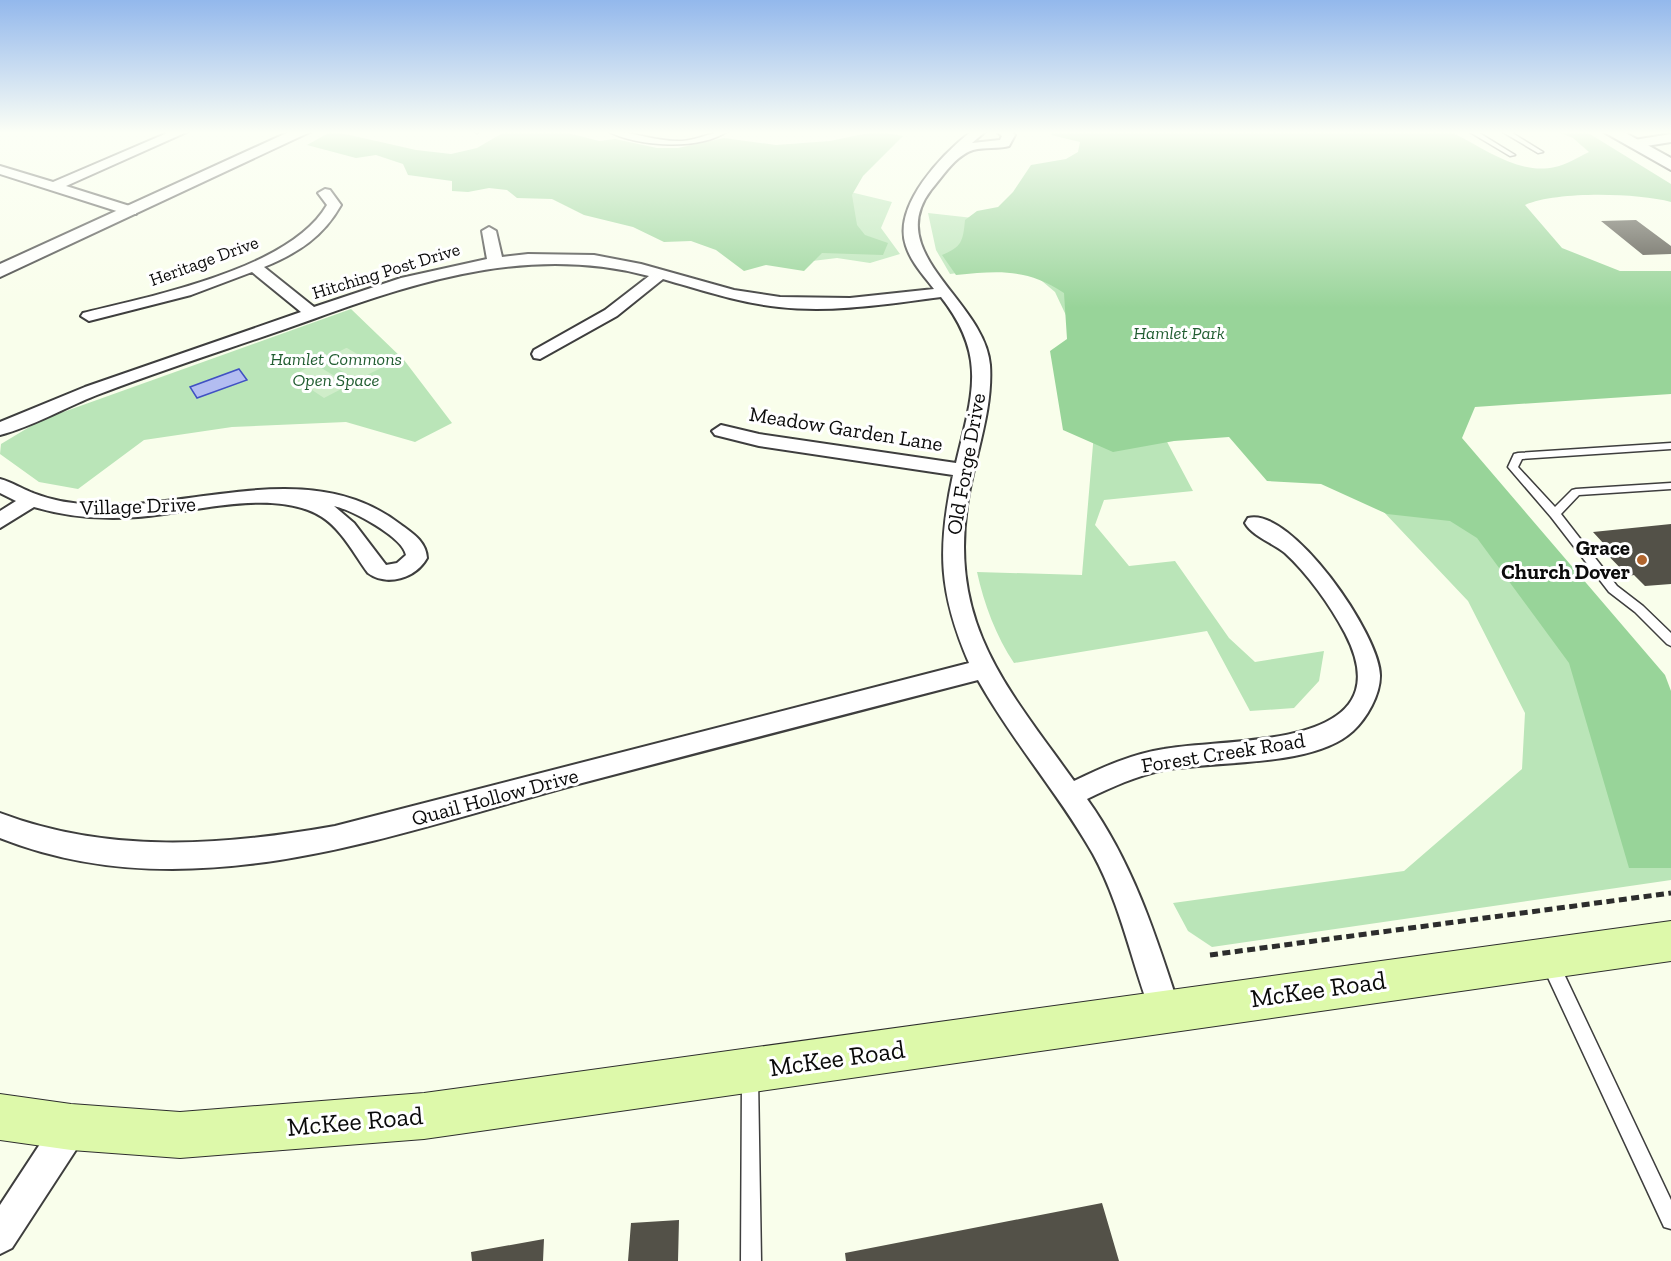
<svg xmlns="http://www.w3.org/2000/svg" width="1671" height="1261" viewBox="0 0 1671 1261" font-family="'Zilla Slab',serif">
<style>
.green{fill:#bae5b8}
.forest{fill:#98d499}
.pitch{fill:#cfedc9}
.water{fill:#b3bdf1;stroke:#4051c3;stroke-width:1.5}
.building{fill:#535148}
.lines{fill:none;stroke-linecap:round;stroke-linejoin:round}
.service-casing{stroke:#3e3e3e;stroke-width:3}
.minor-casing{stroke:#3e3e3e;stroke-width:4}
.tertiary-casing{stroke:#3e3e3e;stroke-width:4}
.secondary-casing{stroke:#2d2d2d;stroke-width:2}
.path{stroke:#2d2d2d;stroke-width:5;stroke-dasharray:8 4.5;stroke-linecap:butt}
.service{fill:#fff;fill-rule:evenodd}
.minor{fill:#fff;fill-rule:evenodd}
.tertiary{fill:#fff;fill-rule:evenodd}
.secondary{fill:#ddf9aa;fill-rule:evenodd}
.poi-dot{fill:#b0652e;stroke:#fff;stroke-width:2}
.labels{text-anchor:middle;stroke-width:6;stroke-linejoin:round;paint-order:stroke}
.far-street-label{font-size:18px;fill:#0b0b0b;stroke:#fff}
.far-park-label{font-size:18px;font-style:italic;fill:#215d31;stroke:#fff}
.street-label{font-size:21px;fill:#0b0b0b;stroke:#fff}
.poi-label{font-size:21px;font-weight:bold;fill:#0b0b0b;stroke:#fff;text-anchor:end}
.near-street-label{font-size:26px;fill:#0b0b0b;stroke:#fff}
</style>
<rect width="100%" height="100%" fill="#f9feeb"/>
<path class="green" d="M817,184L892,202L881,228L900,254L870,263L837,258L796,263Z
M928,213L1000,221L1501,516L1671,850V880L1212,947L1188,931L1173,903L1404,871L1522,769L1525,713L1468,601L1364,491L1226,423L1165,438L1193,491L1104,500L1095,525L1129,566L1175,561L1229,638L1255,662L1324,651L1319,681L1294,708L1250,711L1207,631L1014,663C996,636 984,604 977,572L1082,575L1095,421L1080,345L1055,292L1023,265L950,274L936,250Z
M351,309L404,360L452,423L415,442L346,422L232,427L144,440L78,489L39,482L0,454L1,444L41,420Z"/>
<path class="forest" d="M332,131L416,150L451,154L477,148L506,131H561L599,141L615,139L657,148H678L724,138L776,145L830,141L877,131L903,136L863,176L852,195L857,225L865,235L888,243L883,255L822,253L804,271L766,265L744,271L716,250L691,241L664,242L633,227L584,215L552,199L517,198L507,190L489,188L468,192L452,191V181L408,175L403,164L376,155L356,158L307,145Z
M1053,131H1456L1455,134C1487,150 1519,175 1555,167C1566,165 1578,157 1589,152L1573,138L1555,131H1585L1671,184V202C1637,193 1557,191 1525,205L1562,248L1620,271H1671V394L1475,407L1462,438L1665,675L1671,691V868H1629L1569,663L1477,538L1450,521L1387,514L1321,484L1267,481L1229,437L1174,441L1113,452L1063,430L1050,351L1067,339L1064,293C1027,268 998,271 956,275L942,255C962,247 963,241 965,220L977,211L998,207L1013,192L1031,165L1066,159L1078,152L1080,142L1051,135Z"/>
<path class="pitch" d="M346,348H347L381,368L357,380L323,360Z
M315,364L349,385L324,398L291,376Z"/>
<path class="water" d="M239,369L247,380L197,398L190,387Z"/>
<path class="building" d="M1636,220L1671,246V254L1643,255L1601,221Z
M1671,524V584L1645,586L1634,575L1628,576L1598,545L1604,544L1593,532Z
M1102,1203L1119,1261H846L845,1253Z
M679,1220L678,1261H628L631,1223Z
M544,1239L543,1261H472L471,1252Z"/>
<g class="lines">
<g class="service-casing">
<path id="service" d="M473,131H480L477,133Z
M607,131C632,131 656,142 682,141C698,140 713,131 728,131C699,151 638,147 607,131Z
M1468,131H1476L1515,155L1510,156Z
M1501,131H1509L1543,152L1538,153Z
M1671,443V449L1522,459L1518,467L1555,507L1572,490L1576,489L1671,483V489L1579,495L1561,514L1617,586L1643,606L1671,633V646L1667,644L1635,612L1609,592L1551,517L1508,467L1514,454L1518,453Z
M1550,955L1556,957L1671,1200V1229L1664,1227L1544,969L1542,963L1544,957Z
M750,1069L756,1071L758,1077L761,1261H741L742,1077L744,1071Z"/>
</g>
<g class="minor-casing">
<path id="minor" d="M172,131H189L66,186L136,208V214H126L0,174V166L53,182Z
M972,131H986L972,143L1000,140L1002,136L996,131H1011L1015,135L1009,146C998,149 985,147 973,150C955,156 943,176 931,190C882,254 985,301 990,365C993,410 975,455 968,499C948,624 1006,686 1074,781C1103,767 1132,754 1164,749C1228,737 1407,752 1345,633C1330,605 1308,574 1285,553C1273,543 1252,536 1245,523L1248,518C1291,506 1381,636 1380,676C1380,695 1367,718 1353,731C1313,768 1215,760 1163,770C1136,776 1112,787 1087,799C1133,863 1156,936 1180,1010L1176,1021L1165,1025L1154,1021C1132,966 1122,907 1093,854C1059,794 1012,741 978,680C846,714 714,748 582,783C395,833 192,914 0,838V813C109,854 222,846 335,826L969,663C939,593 937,550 953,475L759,446L715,435L712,431L721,425L759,434L956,463C972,395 988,357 941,297C887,304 833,313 779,307C740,303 701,290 663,279L617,316L540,359L534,358L532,354L534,350L605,310L649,276C533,245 424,279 316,318C244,344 169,367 97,395C66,407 32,427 0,435V422L85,387L301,312L252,272L191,295L89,321L81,316L83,313C152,296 290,269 327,205L318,193L325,189L330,190L341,205C323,237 298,253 264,267L314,307L401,278L487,259L482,231L489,227L496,231L502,257L528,254L594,255L641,264L734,290L780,297L850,298L934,289C924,276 911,262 906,246C892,206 942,154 972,131Z
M1671,134V142L1634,148L1628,144L1634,140Z
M0,479C12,482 22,489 33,493C53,501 74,504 95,505C196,509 311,456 400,524C412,533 426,541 427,558C416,578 387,587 368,573C354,554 342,530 322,517C275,487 191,513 138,517C102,520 69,517 34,507L0,528V511L16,501L0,493ZM334,506C352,510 403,537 406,555L397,563L386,565L354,523Z
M71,1111L83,1115L87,1127L83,1139L12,1248L0,1254V1205L59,1115Z"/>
</g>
<g class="tertiary-casing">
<path id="tertiary" d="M291,131H312L0,277V264Z
M1602,131H1622L1671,158V170Z"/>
</g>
<g class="secondary-casing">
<path id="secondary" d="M1671,921V961L424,1139L180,1158L71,1150L0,1140V1094L71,1104L180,1112L424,1093Z"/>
</g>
<path class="path" d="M1210,955L1671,893"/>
<use href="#service" class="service"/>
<use href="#minor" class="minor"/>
<use href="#tertiary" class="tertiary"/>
<use href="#secondary" class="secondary"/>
</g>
<linearGradient id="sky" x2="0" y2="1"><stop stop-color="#93b8ec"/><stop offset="0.43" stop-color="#fcfff6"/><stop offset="1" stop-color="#fcfff6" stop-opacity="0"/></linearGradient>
<rect width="1671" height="308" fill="url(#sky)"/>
<circle class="poi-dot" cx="1642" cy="560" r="6"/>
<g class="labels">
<g class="far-street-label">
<text transform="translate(204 261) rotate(-20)" y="6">Heritage Drive</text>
<text transform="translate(386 271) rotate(-17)" y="6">Hitching Post Drive</text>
</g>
<g class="far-park-label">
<text x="1179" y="339">Hamlet Park</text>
<text x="336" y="365">Hamlet Commons<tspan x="336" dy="21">Open Space</tspan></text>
</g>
<g class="street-label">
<text transform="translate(846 429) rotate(9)" y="7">Meadow Garden Lane</text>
<text transform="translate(966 464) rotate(-80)" y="7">Old Forge Drive</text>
<text transform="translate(138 506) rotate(-2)" y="7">Village Drive</text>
<text transform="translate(1223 753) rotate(-9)" y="7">Forest Creek Road</text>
<text transform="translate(495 797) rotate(-15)" y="7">Quail Hollow Drive</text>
</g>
<g class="poi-label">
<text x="1630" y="555">Grace<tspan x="1630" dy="24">Church Dover</tspan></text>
</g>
<g class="near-street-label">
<text transform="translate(1318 989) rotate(-8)" y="9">McKee Road</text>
<text transform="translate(837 1058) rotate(-8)" y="9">McKee Road</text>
<text transform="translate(355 1121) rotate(-5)" y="9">McKee Road</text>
</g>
</g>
</svg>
